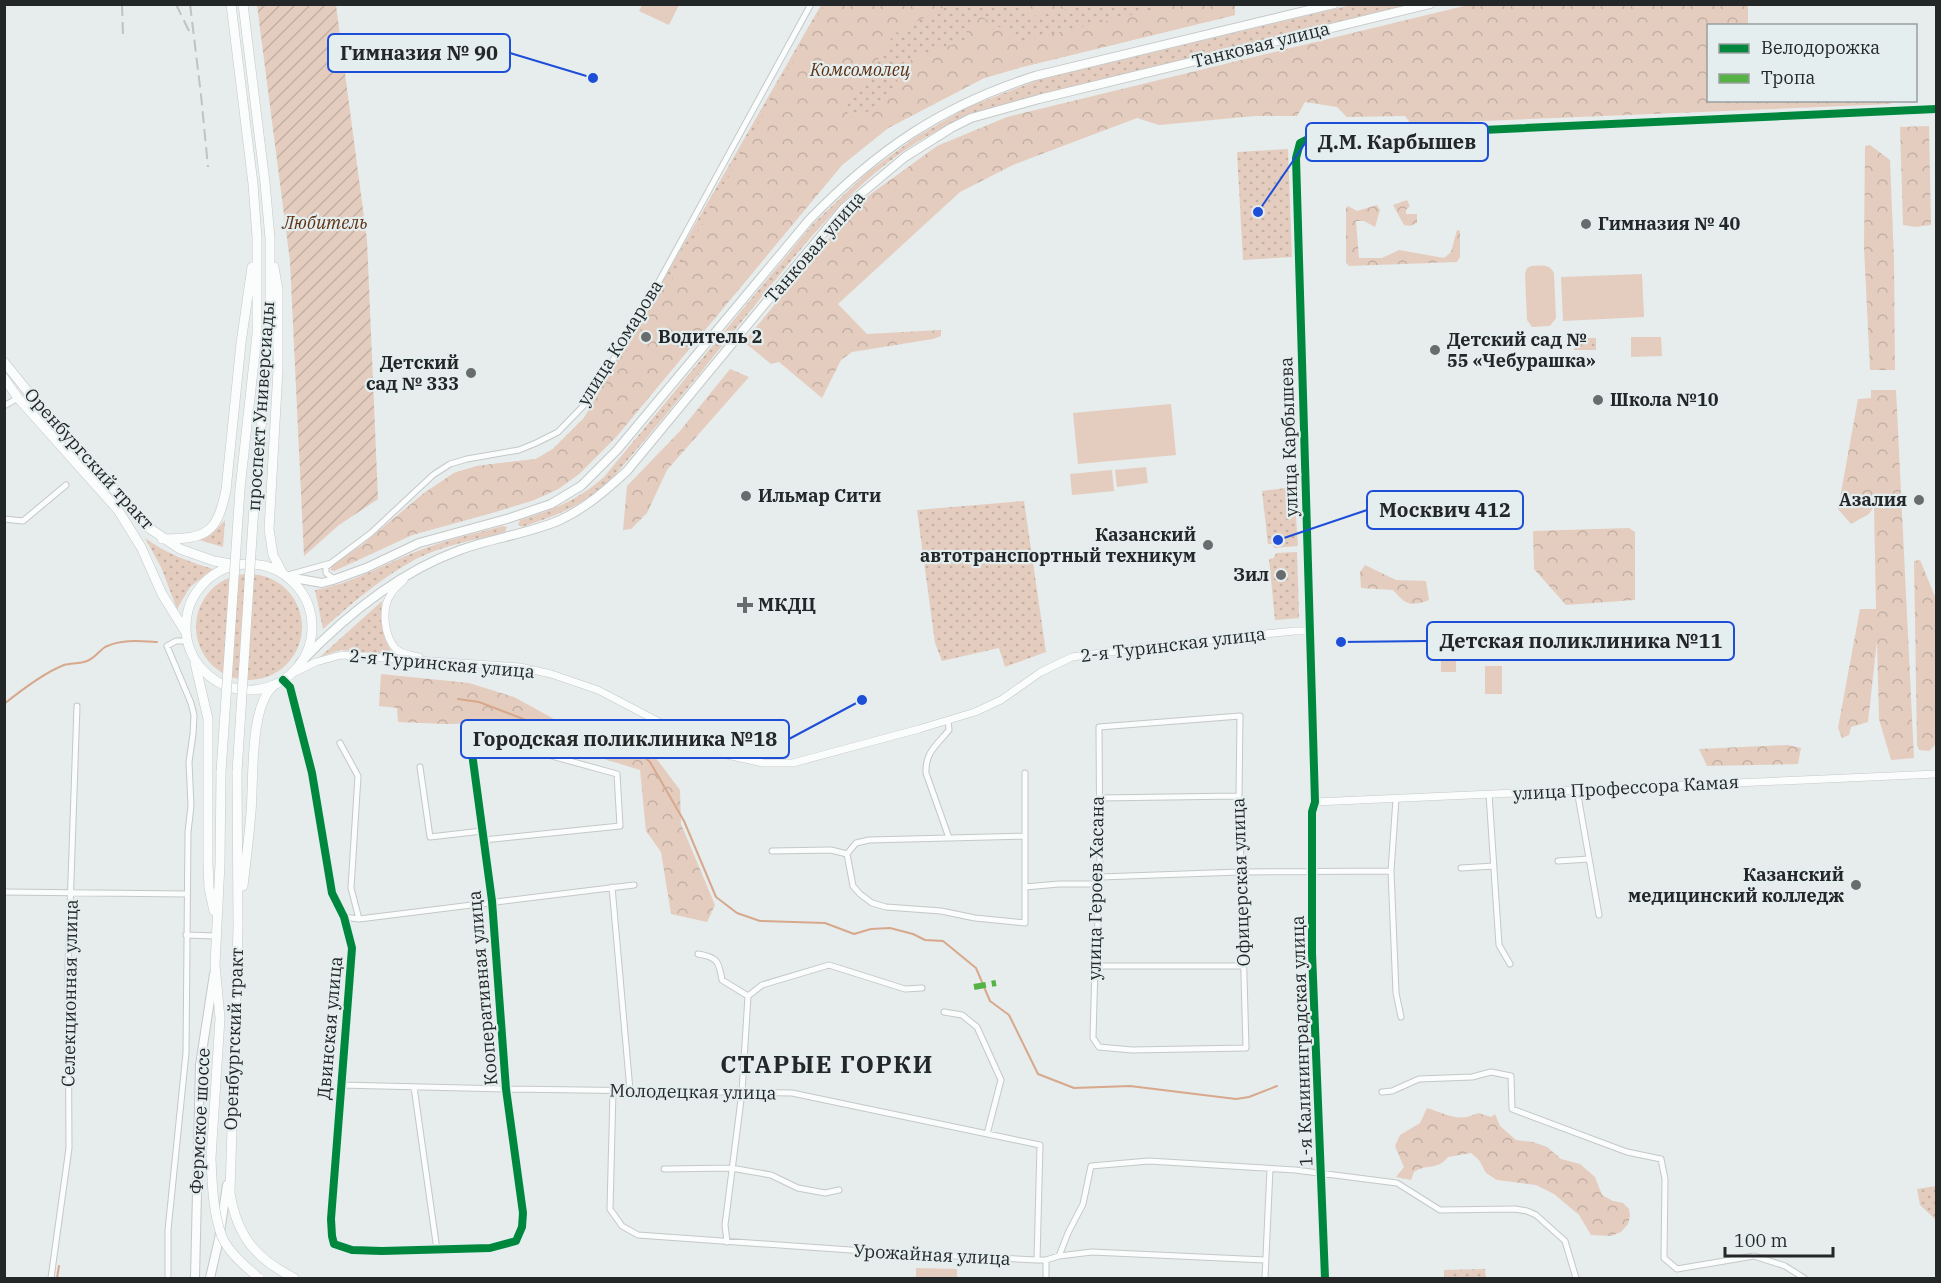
<svg xmlns="http://www.w3.org/2000/svg" width="1941" height="1283" viewBox="0 0 1941 1283" font-family="'IBM Plex Serif',serif">
<style>
.grass{fill:url(#grass-dots)}
.forest{fill:url(#forest-crowns)}
.garden{fill:url(#garden-furrows)}
.pitch{fill:#e4cdbf}
.lines{fill:none;stroke-linecap:round;stroke-linejoin:round}
.stream{stroke:#d7a88c;stroke-width:2}
.minor-casing{stroke:#c4c8c8;stroke-width:7}
.tertiary-casing{stroke:#c4c8c8;stroke-width:8}
.secondary-casing{stroke:#c4c8c8;stroke-width:10}
.primary-casing{stroke:#c4c8c8;stroke-width:10}
.minor{stroke:#fbfcfc;stroke-width:5}
.tertiary{stroke:#fbfcfc;stroke-width:7}
.secondary{stroke:#fbfcfc;stroke-width:8}
.primary{stroke:#fbfcfc;stroke-width:9}
.rail{stroke:#c1c2c2;stroke-width:2;stroke-dasharray:12 6;stroke-linecap:butt}
.primary-bridge-casing{stroke:#c4c8c8;stroke-width:10;stroke-linecap:butt}
.primary-bridge{stroke:#fbfcfc;stroke-width:9}
.quiet{stroke:#55b245;stroke-width:6;stroke-dasharray:12 6;stroke-linecap:butt}
.cycleway-casing{stroke:#e5eeef;stroke-width:11}
.cycleway{stroke:#00873e;stroke-width:8}
.poi-dot{fill:#686c6c;stroke:#e5eeef;stroke-width:2}
.labels{text-anchor:middle;stroke-width:4.5;stroke-linejoin:round;paint-order:stroke}
.street-label{font-size:18px;fill:#242727;stroke:#e5eeef}
.park-label{font-size:18px;font-style:italic;fill:#613315;stroke:#e5eeef}
.poi-label{font-size:18px;font-weight:bold;fill:#242727;stroke:#e5eeef;text-anchor:start}
.district-label{font-size:24px;font-weight:bold;letter-spacing:1.5px;fill:#242727;stroke:#e5eeef}
.leader{fill:none;stroke:#1d4ed8;stroke-width:2}
.callout-dot{fill:#1d4ed8;stroke:#e5eeef;stroke-width:2}
.callout{fill:#e5eeef;stroke:#1d4ed8;stroke-width:2}
.callout-label{font-size:20px;text-anchor:middle;font-weight:bold;fill:#242727}
</style>
<defs>
<pattern id="grass-dots" width="8" height="8" patternUnits="userSpaceOnUse" patternTransform="scale(1.5)"><rect width="8" height="8" fill="#e4cdbf"/><path d="M2 2h.1M6 6h.1" fill="none" stroke="#c3b0a4" stroke-width="1.8" stroke-linecap="round"/></pattern>
<pattern id="forest-crowns" width="20" height="18" patternUnits="userSpaceOnUse" patternTransform="scale(1.5)"><rect width="20" height="18" fill="#e4cdbf"/><path d="M2 6a3 3 0 1 1 6 0M12 15a3 3 0 1 1 6 0" fill="none" stroke="#c3b0a4"/></pattern>
<pattern id="garden-furrows" width="10" height="10" patternUnits="userSpaceOnUse" patternTransform="scale(1.5)"><rect width="10" height="10" fill="#e4cdbf"/><path d="M-1 1l2-2M0 10L10 0M9 11l2-2" fill="none" stroke="#c3b0a4"/></pattern>
</defs>
<rect width="100%" height="100%" fill="#e7eced"/>
<path class="grass" d="M821,5H1235V15L1022,67L984,78L888,128L842,165L616,437L579,474L558,489L534,500L495,512L412,535L334,571L331,570V566L362,545L423,494L454,473L477,466L536,459L553,449L584,418Z
M1351,5H1405L1006,104C988,110 969,115 951,124C868,162 812,235 756,304C707,364 659,425 608,483C579,507 558,515 522,527L518,525L520,520C553,510 578,500 604,477L813,224L868,172L916,137L968,107L1038,80Z
M1288,149L1292,257L1243,260L1237,152Z
M1574,338H1596V350H1574Z
M1294,487L1298,546L1274,548L1273,544H1268L1262,491Z
M1024,501L1046,652L1005,667L999,648L942,661L935,643L917,510Z
M225,520L223,547L196,539L214,532Z
M503,526L507,527L505,532C476,540 443,545 416,559C382,577 351,604 323,629L315,590C352,584 388,562 423,549C449,539 477,533 503,526Z
M145,538C165,553 189,562 213,569L190,587L177,609L161,567Z
M1297,552L1299,618L1275,620L1269,559L1274,558L1276,553Z
M196 627a53 53 0 1 1 106 0a53 53 0 1 1-106 0Z
M382,601C380,623 382,635 393,654L340,650L320,657Z
M1936,1186V1220L1920,1205L1917,1189Z
M1485,1269L1486,1278H1444V1270Z"/>
<path class="forest" d="M824,5H948L894,34L860,88L840,103L851,117L879,108L913,57L964,41L969,23L982,17L1023,41L1159,8L1163,5H1235V15L1022,67L984,78L888,128L842,165L616,437L579,474L558,489L534,500L495,512L412,535L334,571L331,570V566L362,545L423,494L454,473L477,466L536,459L553,449L584,418L670,282Z
M1030,5V4L1079,5L1061,11L1034,16L1027,10Z
M1468,5H1748V25L1708,26V100H1890L1891,104L1411,124L1405,116L1347,117L1337,107L1305,102L1297,116H1255L1159,125L1137,118L1013,165L960,192L838,304L867,334L941,330V336L933,339L852,352L841,360L822,398L779,362L771,364L744,342L857,204L937,146L1007,117Z
M1929,126L1931,225L1915,227L1903,225L1900,127Z
M1870,145L1890,160L1894,260L1895,370H1870L1864,247L1865,146Z
M1407,200L1410,206L1406,210V214H1417V223L1410,226L1404,225L1393,205Z
M1377,205L1380,210L1375,227L1364,221H1356L1359,258H1382L1399,250L1444,258L1451,252L1457,230L1460,231V257L1457,262L1349,266L1346,262V208L1348,206L1357,211Z
M730,369L749,377L667,470L647,513L631,529L623,530L627,486L680,431Z
M1871,390H1896L1914,758L1891,760L1879,719L1877,641L1868,722L1851,727L1849,735L1842,738L1838,728L1860,609H1876L1874,506L1869,514L1851,524L1838,509L1858,399L1871,398Z
M1629,528L1635,532V600L1566,605L1534,569L1533,531Z
M1920,560L1936,599V744L1929,751L1919,750L1917,745L1914,561Z
M1365,565L1396,580L1426,581L1429,600C1410,607 1406,605 1393,590L1361,588L1360,572Z
M381,674L469,683L514,697L565,725L598,720L647,746L680,790L681,824L715,905L707,922L671,914L661,852L646,831L640,770L514,731L502,723L445,724L398,722L397,708L379,706Z
M1788,745L1801,748L1798,764L1707,766L1699,749Z
M1427,1108C1447,1114 1458,1123 1478,1113L1491,1117L1495,1114L1500,1126L1516,1140L1533,1142L1547,1147L1561,1159L1580,1164L1595,1177L1602,1195L1613,1201L1623,1203L1629,1209L1630,1216L1628,1224L1621,1232L1611,1236L1591,1235L1579,1215L1554,1194L1536,1185L1497,1180L1486,1173L1479,1160L1471,1153L1448,1157C1437,1171 1428,1163 1414,1172L1411,1180L1396,1177L1404,1167L1395,1146L1400,1135L1420,1123Z"/>
<path class="garden" d="M257,5H336L367,240L378,499L339,525L304,556L290,261Z"/>
<path class="pitch" d="M642,5V4L679,5L669,25L639,11Z
M1531,266C1540,266 1549,263 1554,273L1556,318L1550,326L1532,327L1527,320L1525,274L1527,268Z
M1642,274L1644,317L1563,321L1561,277Z
M1631,337H1661L1662,356L1631,357Z
M1171,404L1176,455L1078,464L1073,413Z
M1146,467L1148,483L1117,487L1115,470Z
M1112,470L1114,491L1072,495L1070,474Z
M1441,656H1456V672H1441Z
M1485,666H1502V694H1485Z
M916,1268L957,1269V1278H916Z"/>
<g class="lines">
<path class="stream" d="M458,699L479,702L547,728L600,745L628,742L650,762L684,821L716,897L737,913L760,921L825,923L854,934L871,929L890,928L913,934L925,940L943,941L976,968L990,1001L1009,1015L1038,1074L1074,1088L1130,1086L1236,1099L1249,1097L1277,1086
M4,704C19,692 46,672 64,665C71,663 80,664 87,661C95,658 99,651 105,647C121,639 140,641 157,642
M57,1278L59,1266"/>
<g class="minor-casing">
<path id="minor" d="M4,406L18,398
M4,519L23,521L66,485
M330,564L326,567V573L334,579
M288,575L331,563L371,533L433,475L450,464L467,459L519,450L536,443L558,432L590,399L651,296L811,4
M1309,631L1296,158L1300,143L1310,138L1936,109
M283,680L290,687L312,773L332,893L344,917L352,948L331,1219L332,1236L334,1244L352,1250L382,1251L490,1248L516,1241L522,1227L523,1213L506,1089L492,901L469,731
M1240,716L1239,796L1246,1048L1132,1050L1099,1047L1093,1038L1095,966L1098,946L1097,884L1100,877L1099,727Z
M948,720L949,730C937,745 925,752 926,773L949,838
M340,743L358,776L351,888L359,919
M420,767L430,837L482,831
M1577,790L1599,915
M1489,794L1499,945L1510,964
M1099,798L1239,796
M1396,799L1391,871L1396,993L1401,1017
M1315,802L1312,812V953L1325,1278
M484,840L620,826L617,774L548,755
M772,851L831,850L847,854L856,843L869,840L1025,836
M847,854L853,886L860,894L872,903L886,907L941,911L975,918L1025,923V773
M1558,861L1589,859
M1461,868L1494,866
M1100,877L1240,872L1391,871
M612,887L630,1090
M1025,887L1059,884H1097
M4,892L187,894
M344,917L359,919L634,885
M186,935L216,936
M698,954C718,957 719,962 722,980L748,996
M1095,966H1244
M944,1012L962,1015L977,1027L1001,1080L987,1134
M340,1085L506,1089L792,1093L1040,1145L1037,1260
M414,1087L437,1250
M613,1091L610,1209L622,1226L638,1235L893,1253L1037,1260H1046L1059,1256L1092,1252L1265,1260
M1382,1092L1392,1091L1419,1079L1472,1077L1491,1072L1511,1076L1512,1109L1627,1152L1661,1159L1665,1179L1664,1258L1677,1269L1754,1256L1785,1266L1804,1278
M664,1169L731,1168L771,1175L798,1188L825,1193L839,1190
M727,1242L725,1225L742,1092L748,996L762,985L829,965L905,989L922,988
M1059,1256L1068,1233L1083,1204L1091,1166L1149,1161L1295,1170L1397,1183L1440,1210L1515,1209L1527,1211L1536,1215L1565,1241L1576,1278
M51,1278L69,1148L68,966L77,706
M168,1278V1230L186,1053L188,832L191,806L189,762L193,734L194,715L191,703L167,646L176,641H187
M1046,1278V1260
M1265,1278L1270,1169"/>
</g>
<g class="tertiary-casing">
<path id="tertiary" d="M404,580C400,584 394,588 391,594C381,608 384,636 396,649C403,655 411,655 419,657
M291,674L316,662L341,655L520,667L551,674L598,690L711,749L727,755L763,763H793L919,729L975,712L1001,700L1041,672L1072,657L1145,647L1294,631H1309L1315,802L1936,774"/>
</g>
<g class="secondary-casing">
<path id="secondary" d="M288,577L322,583L333,580L366,568L419,543L510,518L551,504L581,486L617,450L809,220C877,150 941,106 1035,76L1334,4
M300,663C345,616 399,572 460,550C492,538 528,534 560,520C586,508 606,490 627,471L844,208L905,157L951,128L971,118L1039,99L1430,4
M195,1278L200,1065L214,974
M210,1278L219,1239L227,1185"/>
</g>
<g class="primary-casing">
<path id="primary" d="M231,4L253,184L257,237V334L240,489
M243,4L265,183L270,238V334L255,490
M274,267L278,290V370L269,529L273,555L283,574
M4,362L46,414L149,528L180,549L214,561L231,564
M4,378L18,398L118,510L141,547L162,594L185,631
M162,539C206,539 217,534 226,490L241,343L252,267
M186 627a63 63 0 1 1 126 0a63 63 0 1 1-126 0Z
M195,663L208,719V863L209,888L214,911
M237,772L238,927L230,1193C237,1236 256,1259 294,1278
M243,886C246,861 249,837 251,812C254,779 249,709 273,686
M211,1158L220,1018L215,965L220,863L221,772"/>
</g>
<use href="#minor" class="minor"/>
<use href="#tertiary" class="tertiary"/>
<use href="#secondary" class="secondary"/>
<use href="#primary" class="primary"/>
<path class="rail" d="M122,4L123,35
M176,4L189,31
M190,4L201,95L208,167"/>
<g class="primary-bridge-casing">
<path id="primary-bridge" d="M221,772L240,489
M237,772L255,490
M211,1158C212,1184 213,1212 222,1237C229,1253 246,1267 259,1278"/>
</g>
<use href="#primary-bridge" class="primary-bridge"/>
<path class="quiet" d="M974,987L996,983"/>
<g class="cycleway-casing">
<path id="cycleway" d="M283,680L290,687L312,773L332,893L344,917L352,948L331,1219L332,1236L334,1244L352,1250L382,1251L490,1248L516,1241L522,1227L523,1213L506,1089L492,901L469,731
M1325,1278L1312,953V812L1315,802L1296,158L1300,143L1310,138L1936,109"/>
</g>
<use href="#cycleway" class="cycleway"/>
</g>
<g class="poi-dot">
<circle cx="1586" cy="224" r="6"/>
<circle cx="646" cy="337" r="6"/>
<circle cx="1435" cy="350" r="6"/>
<circle cx="471" cy="373" r="6"/>
<circle cx="1598" cy="400" r="6"/>
<circle cx="746" cy="496" r="6"/>
<circle cx="1919" cy="500" r="6"/>
<circle cx="1208" cy="545" r="6"/>
<circle cx="1281" cy="575" r="6"/>
<path d="M742 596h6v6h6v6h-6v6h-6v-6h-6v-6h6z"/>
<circle cx="1856" cy="885" r="6"/>
</g>
<g class="labels">
<g class="street-label">
<text transform="translate(1261 45) rotate(-14)" y="6">Танковая улица</text>
<text transform="translate(815 247) rotate(-49)" y="6">Танковая улица</text>
<text transform="translate(620 343) rotate(-58)" y="6">улица Комарова</text>
<text transform="translate(261 406) rotate(-86)" y="6">проспект Универсиады</text>
<text transform="translate(1289 437) rotate(-92)" y="6">улица Карбышева</text>
<text transform="translate(89 459) rotate(48)" y="6">Оренбургский тракт</text>
<text transform="translate(1173 645) rotate(-7)" y="6">2-я Туринская улица</text>
<text transform="translate(442 664) rotate(5)" y="6">2-я Туринская улица</text>
<text transform="translate(1626 788) rotate(-3)" y="6">улица Профессора Камая</text>
<text transform="translate(1241 882) rotate(-92)" y="6">Офицерская улица</text>
<text transform="translate(1096 888) rotate(-89)" y="6">улица Героев Хасана</text>
<text transform="translate(483 988) rotate(-95)" y="6">Кооперативная улица</text>
<text transform="translate(70 993) rotate(-89)" y="6">Селекционная улица</text>
<text transform="translate(330 1028) rotate(-85)" y="6">Двинская улица</text>
<text transform="translate(234 1039) rotate(-88)" y="6">Оренбургский тракт</text>
<text transform="translate(1302 1041) rotate(-92)" y="6">1-я Калининградская улица</text>
<text transform="translate(693 1092) rotate(1)" y="6">Молодецкая улица</text>
<text transform="translate(200 1121) rotate(-87)" y="6">Фермское шоссе</text>
<text transform="translate(932 1255) rotate(3)" y="6">Урожайная улица</text>
</g>
<g class="park-label">
<text x="860" y="76">Комсомолец</text>
<text x="325" y="229">Любитель</text>
</g>
<g class="poi-label">
<text x="1598" y="230">Гимназия № 40</text>
<text x="658" y="343">Водитель 2</text>
<text x="1447" y="346">Детский сад №<tspan x="1447" dy="21">55 «Чебурашка»</tspan></text>
<text x="459" y="369" text-anchor="end">Детский<tspan x="459" dy="21">сад № 333</tspan></text>
<text x="1610" y="406">Школа №10</text>
<text x="758" y="502">Ильмар Сити</text>
<text x="1907" y="506" text-anchor="end">Азалия</text>
<text x="1196" y="541" text-anchor="end">Казанский<tspan x="1196" dy="21">автотранспортный техникум</tspan></text>
<text x="1269" y="581" text-anchor="end">Зил</text>
<text x="758" y="611">МКДЦ</text>
<text x="1844" y="881" text-anchor="end">Казанский<tspan x="1844" dy="21">медицинский колледж</tspan></text>
</g>
<g class="district-label">
<text x="827" y="1073">СТАРЫЕ ГОРКИ</text>
</g>
</g>
<path class="leader" d="M593 78L510 53M1258 212L1306 142M1278 540L1367 510M1341 642L1427 641M862 700L789 739"/>
<g class="callout-dot">
<circle cx="593" cy="78" r="6"/>
<circle cx="1258" cy="212" r="6"/>
<circle cx="1278" cy="540" r="6"/>
<circle cx="1341" cy="642" r="6"/>
<circle cx="862" cy="700" r="6"/>
</g>
<g class="callout">
<rect x="328" y="34" width="182" height="38" rx="6"/>
<rect x="1306" y="123" width="182" height="38" rx="6"/>
<rect x="1367" y="491" width="156" height="38" rx="6"/>
<rect x="1427" y="622" width="307" height="38" rx="6"/>
<rect x="461" y="720" width="328" height="38" rx="6"/>
</g>
<g class="callout-label">
<text x="419" y="60">Гимназия № 90</text>
<text x="1397" y="149">Д.М. Карбышев</text>
<text x="1445" y="517">Москвич 412</text>
<text x="1581" y="648">Детская поликлиника №11</text>
<text x="625" y="746">Городская поликлиника №18</text>
</g>
<rect width="1941" height="1283" fill="none" stroke="#242727" stroke-width="12"/>
<rect x="1707" y="24" width="210" height="78" fill="#e5eeef" stroke="#989e9f" stroke-width="1.5"/>
<rect x="1719" y="44" width="30" height="9" fill="#00873e" stroke="#989e9f" stroke-width="1.5"/>
<text x="1761" y="54" font-size="18" fill="#242727">Велодорожка</text>
<rect x="1719" y="74" width="30" height="9" fill="#55b245" stroke="#989e9f" stroke-width="1.5"/>
<text x="1761" y="84" font-size="18" fill="#242727">Тропа</text>
<path d="M1725 1247v9h108v-9" fill="none" stroke="#242727" stroke-width="3"/>
<text x="1734" y="1247" font-size="18" fill="#242727" stroke="#e5eeef" stroke-width="4.5" paint-order="stroke">100 m</text>
</svg>
